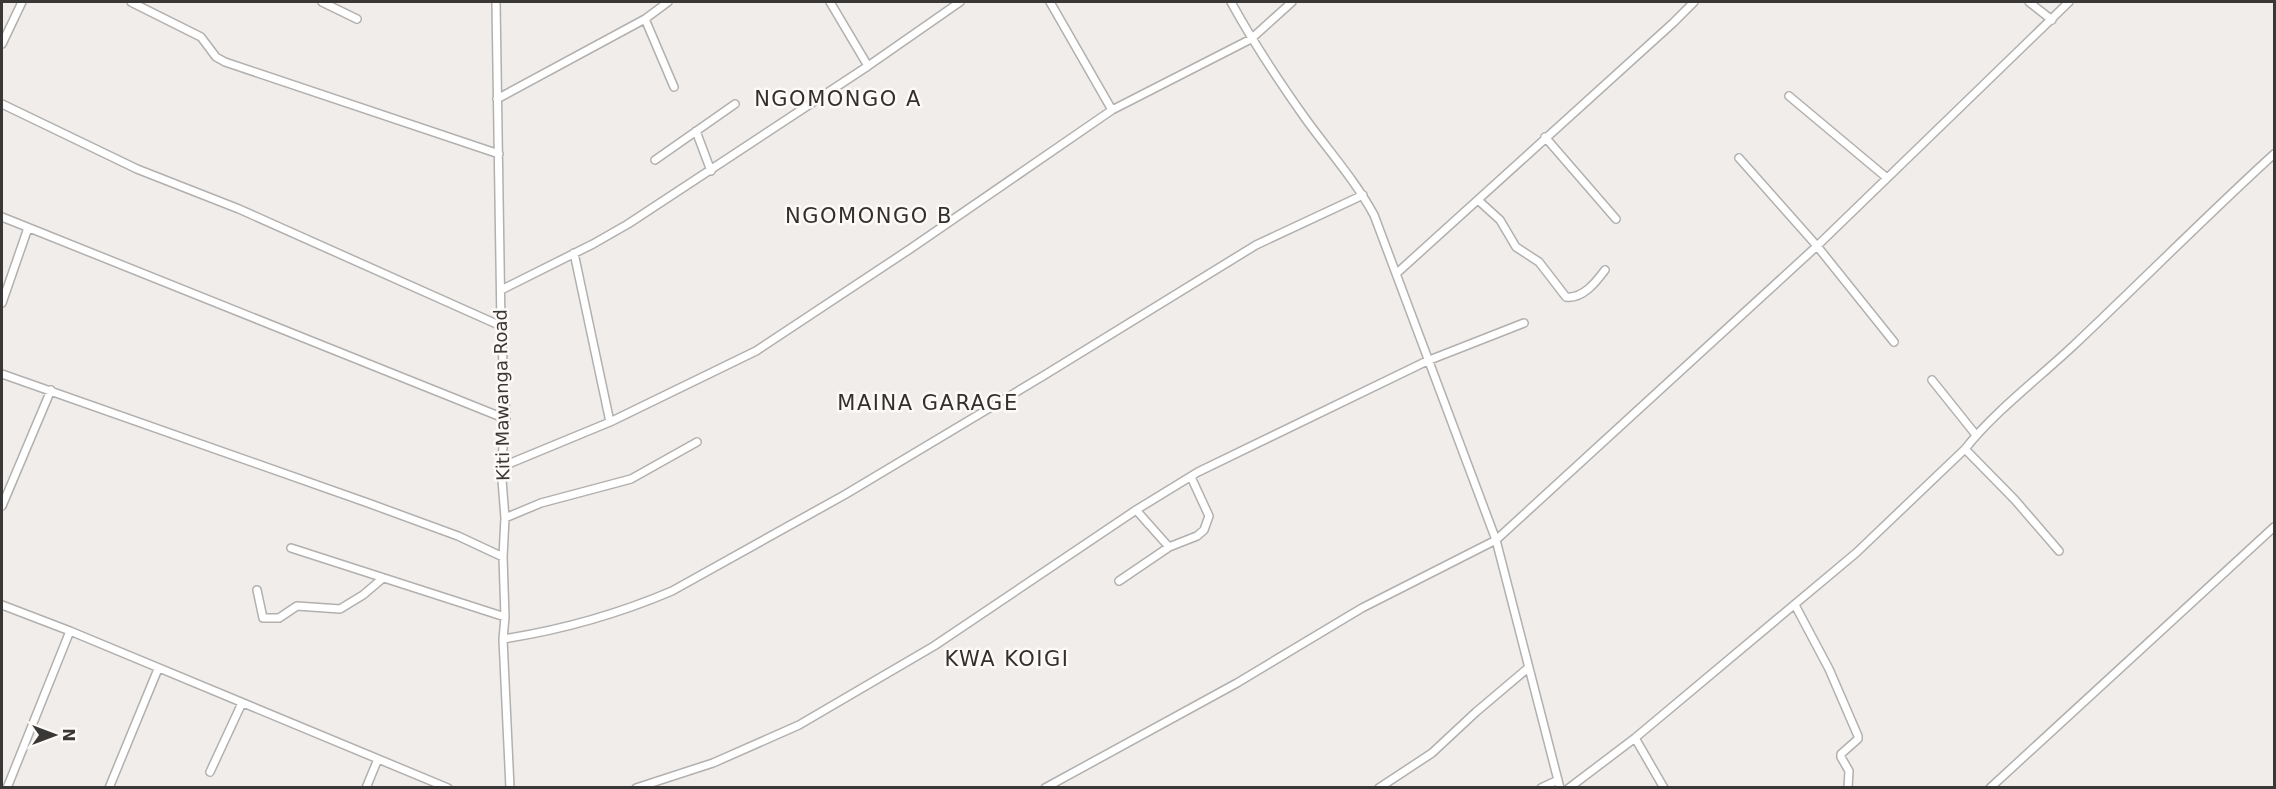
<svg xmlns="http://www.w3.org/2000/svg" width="2276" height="789" viewBox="0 0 2276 789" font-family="'DejaVu Sans',sans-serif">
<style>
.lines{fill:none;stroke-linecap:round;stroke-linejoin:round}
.street-casing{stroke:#b2b0ae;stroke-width:10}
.street{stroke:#fff;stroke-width:7}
.labels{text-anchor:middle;stroke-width:5;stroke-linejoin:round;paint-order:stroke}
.street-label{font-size:18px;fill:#393837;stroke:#fdfaf8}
.quarter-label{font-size:21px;letter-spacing:1.5px;fill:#32302e;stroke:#fdfaf8}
</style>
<rect width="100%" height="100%" fill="#f0edeb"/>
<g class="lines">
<g class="street-casing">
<path id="street" d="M131,2L201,37L216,57L225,62L499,154
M322,2L357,19
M496,2L501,326L506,419L501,467L505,518L503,557L505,617L503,639L510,788
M830,2L868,66
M1231,2C1253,42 1278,80 1305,118C1328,150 1355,180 1374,215L1496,540L1560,788
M2029,2L2052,20
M645,19L674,87
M2,44L22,2
M1789,96L1887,178
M497,99L645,19L668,2
M2,104L137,169L239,209L501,326
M1112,110L1251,39L1292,2
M696,131L711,171
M1545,137L1616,219
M1739,158L1817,246L1894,342
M655,160L735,104
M1478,200L1500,220L1516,247L1539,262L1566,297C1583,299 1596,282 1605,270
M2,217L506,419
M574,253L610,422
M1397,273L1673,23L1694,2
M501,290L593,244L628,224L868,66L960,2
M2,303L28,228
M2,374L368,503L458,536L503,557
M1932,380L1976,435
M1965,449L2015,500L2059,551
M501,467L610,422L756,351L910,249L1112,110L1050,2
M2,506L51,390
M1136,510L1169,547
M505,518L541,503L631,479L697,442
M291,548L505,617
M1119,581L1169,547L1197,536L1204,530L1209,516L1191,477
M257,590L263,618H279L297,606L340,609L363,595L383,578
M2,605L70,631L448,788
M1795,605L1829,669L1858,736V739L1841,754V757L1849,771L1848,788
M503,639C561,630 618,614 672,591L846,494L1043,376L1256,245L1363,195
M1635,738L1664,788
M210,772L242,703
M7,788L70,631
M109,788L158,669
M366,788L378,759
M636,788L713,763L799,725L934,646L1136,510L1198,472L1427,361L1524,323
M1045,788L1237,683L1362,608L1496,540L1817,246L2069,2
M1379,788L1432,753L1476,712L1528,668
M1541,788L1558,780
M1569,788L1635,738L1856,553L1965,449C1994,412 2039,378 2073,346C2141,282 2206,216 2274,154
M1990,788L2274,527"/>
</g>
<use href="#street" class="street"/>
</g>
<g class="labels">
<g class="street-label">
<text transform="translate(502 395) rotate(-91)" y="6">Kiti Mawanga Road</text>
</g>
<g class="quarter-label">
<text x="838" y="106">NGOMONGO A</text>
<text x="869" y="223">NGOMONGO B</text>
<text x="928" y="410">MAINA GARAGE</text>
<text x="1007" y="666">KWA KOIGI</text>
</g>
</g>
<rect width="2276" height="789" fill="none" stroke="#393837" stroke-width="6"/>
<g transform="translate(54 735) rotate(90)" stroke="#fdfaf8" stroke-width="4.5" paint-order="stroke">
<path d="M0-4.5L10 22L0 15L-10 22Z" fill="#393837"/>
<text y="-9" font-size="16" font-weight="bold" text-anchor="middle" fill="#393837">N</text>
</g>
</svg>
